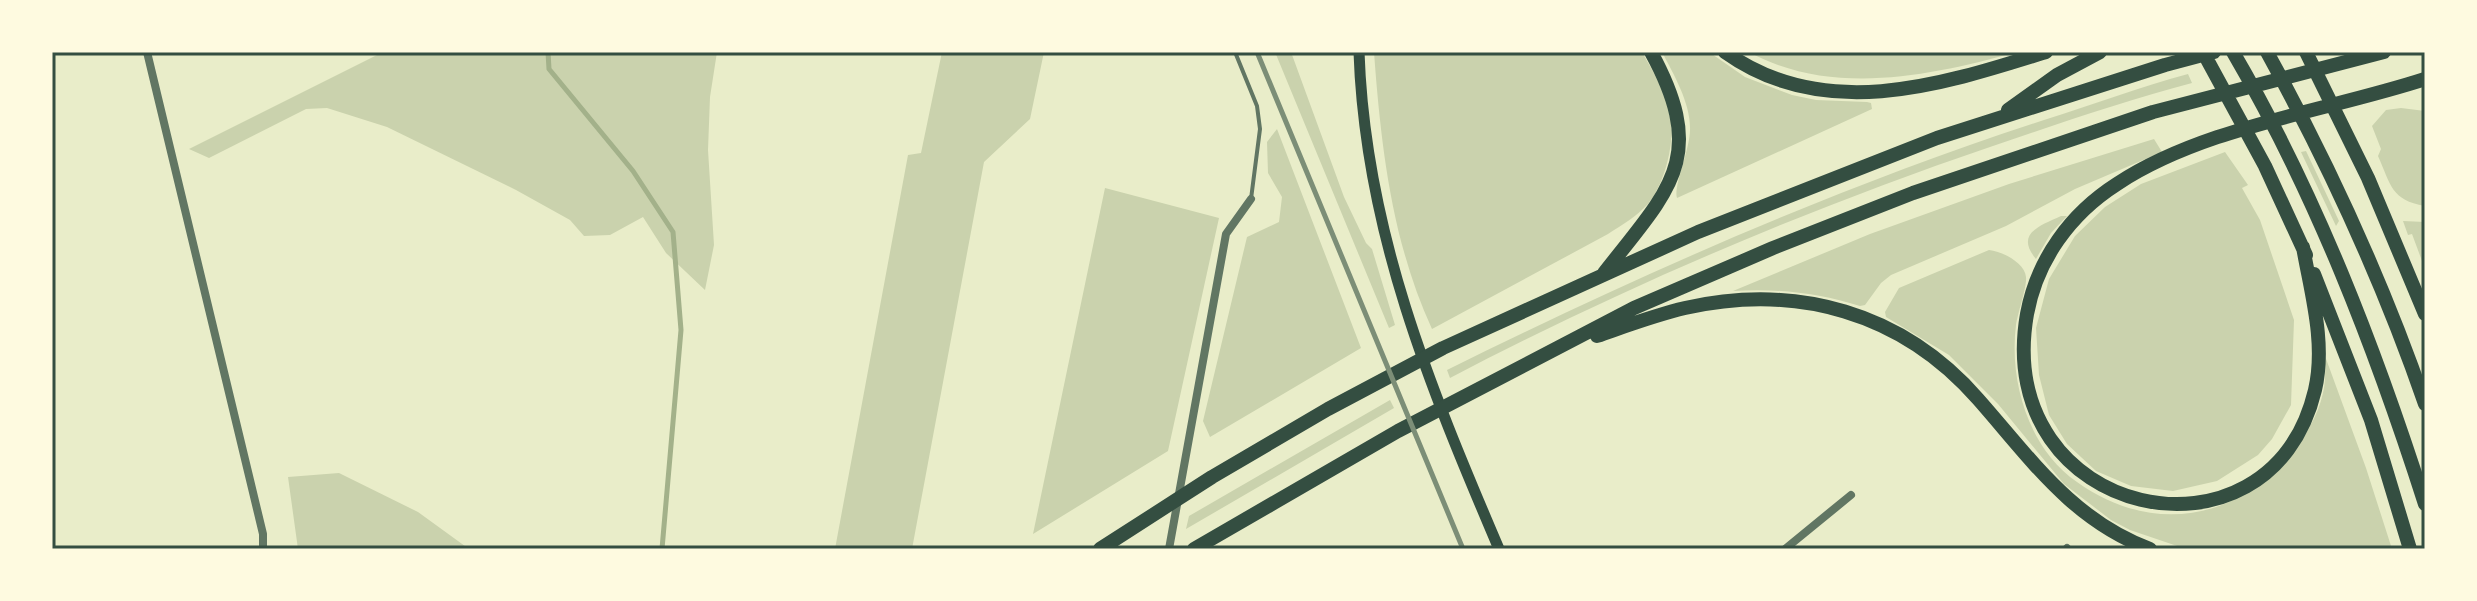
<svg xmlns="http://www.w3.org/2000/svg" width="2477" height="601" viewBox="0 0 2477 601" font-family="'Work Sans',sans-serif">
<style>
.green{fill:#cad2ad}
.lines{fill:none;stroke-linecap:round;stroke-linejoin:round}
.stream{stroke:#a3b18a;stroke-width:5}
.service{stroke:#617663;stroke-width:4}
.minor{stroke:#617663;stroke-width:8}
.secondary{stroke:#344e41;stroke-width:11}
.motorway{stroke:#344e41;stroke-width:14}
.rail{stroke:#7c8e77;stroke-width:5}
.neatline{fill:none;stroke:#344e41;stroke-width:3}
</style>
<rect width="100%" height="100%" fill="#e9edc9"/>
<path class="green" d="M383,52H717L710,97L708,150L714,245L705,290L666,253L643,217L610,235L584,236L570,220L516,190L387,127L327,108L306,109L209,158L189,149Z
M942,52H1044L1030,119L984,162L912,549H835L908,155L921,153Z
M1275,52H1291L1344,197L1366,243L1372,249L1395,325L1389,328Z
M1374,52H1642C1652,70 1664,89 1669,109C1677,136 1666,182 1648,204C1637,216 1622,225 1608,234L1432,329C1392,242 1381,147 1374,52Z
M1662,52H1709L1745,77L1792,95L1816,100L1867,102L1871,103L1872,109L1677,198C1673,187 1690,149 1690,130C1691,104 1674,75 1662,52Z
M1749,52H2017C1930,76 1832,97 1749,52Z
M2188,74L2192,83C2124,101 2057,124 1990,147C1805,210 1624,287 1450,378L1447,370C1641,274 1838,187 2044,120C2092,105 2140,87 2188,74Z
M2401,108L2425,111V206C2391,200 2391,185 2378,156L2381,149L2372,126L2386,110Z
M1277,129L1361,348L1210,437L1203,421L1247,237L1279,222L1282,197L1268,173L1267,142Z
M2154,139L2162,152L2075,189L2006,226L1891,275L1881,283L1865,305L1860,306C1818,293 1777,288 1733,291L1870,234L2009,184Z
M2306,151L2339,221L2336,226L2301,152Z
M2225,152L2248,185L2242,188L2260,220L2294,320L2291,405L2272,439L2258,455L2217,481L2173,491L2131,486L2096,471L2067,444L2049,415L2039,375L2036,328L2049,279L2075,236L2105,207L2141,184Z
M1105,188L1219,218L1168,451L1033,534Z
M2061,216H2067L2051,233L2036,259C2015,234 2039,226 2061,216Z
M2403,221L2425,222V269L2412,234L2408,235Z
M1989,250C2002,251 2025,263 2026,277C2027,287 2018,312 2016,325C2009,381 2028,448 2077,482C2148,533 2232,523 2289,456C2304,439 2318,416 2323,393C2326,381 2325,368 2325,356L2366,468L2392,549H2186L2130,530L2111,520L2064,484L1998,404L1949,355L1886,317L1885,312L1899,288Z
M1390,400L1394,408L1186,529L1189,516Z
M339,473L418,512L469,549H298L288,477Z"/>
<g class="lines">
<path class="stream" d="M548,52L549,69L633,171L673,232L681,330L662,549"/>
<path class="service" d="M1235,52L1257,106L1260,129L1251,199"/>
<path class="minor" d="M147,52L263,534V549
M1169,549L1226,234L1251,199
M1785,549L1851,495
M2066,549L2067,548"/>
<path class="secondary" d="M1359,52C1365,231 1430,387 1499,549"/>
<path class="motorway" d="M1725,52C1824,123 1941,85 2046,52
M2203,52L2265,166L2306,255
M2233,52C2316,194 2375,348 2425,504
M2267,52C2329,165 2383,282 2425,404
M2306,52L2368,178L2425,314
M2008,110L2057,75L2100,52
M2303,247C2311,293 2326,343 2315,390C2270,579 1991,519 2027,314C2037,260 2070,214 2117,184C2203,127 2327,111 2425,79
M1604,273C1669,190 1709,158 1651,52
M2314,274L2371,420L2410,549
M1597,336C1626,326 1655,315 1685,308C1796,283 1902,312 1978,399C2031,459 2072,520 2150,549
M1100,549L1212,477L1328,409L1443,348L1698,232L1937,138L2165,65L2214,52
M1194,549L1398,431L1634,308L1773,248L1913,193L2153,112L2384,52"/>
<path class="rail" d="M1257,52L1463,549"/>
</g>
<rect width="2477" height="601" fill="none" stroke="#fefae0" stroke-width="108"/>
<rect x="54" y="54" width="2369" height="493" class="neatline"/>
</svg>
